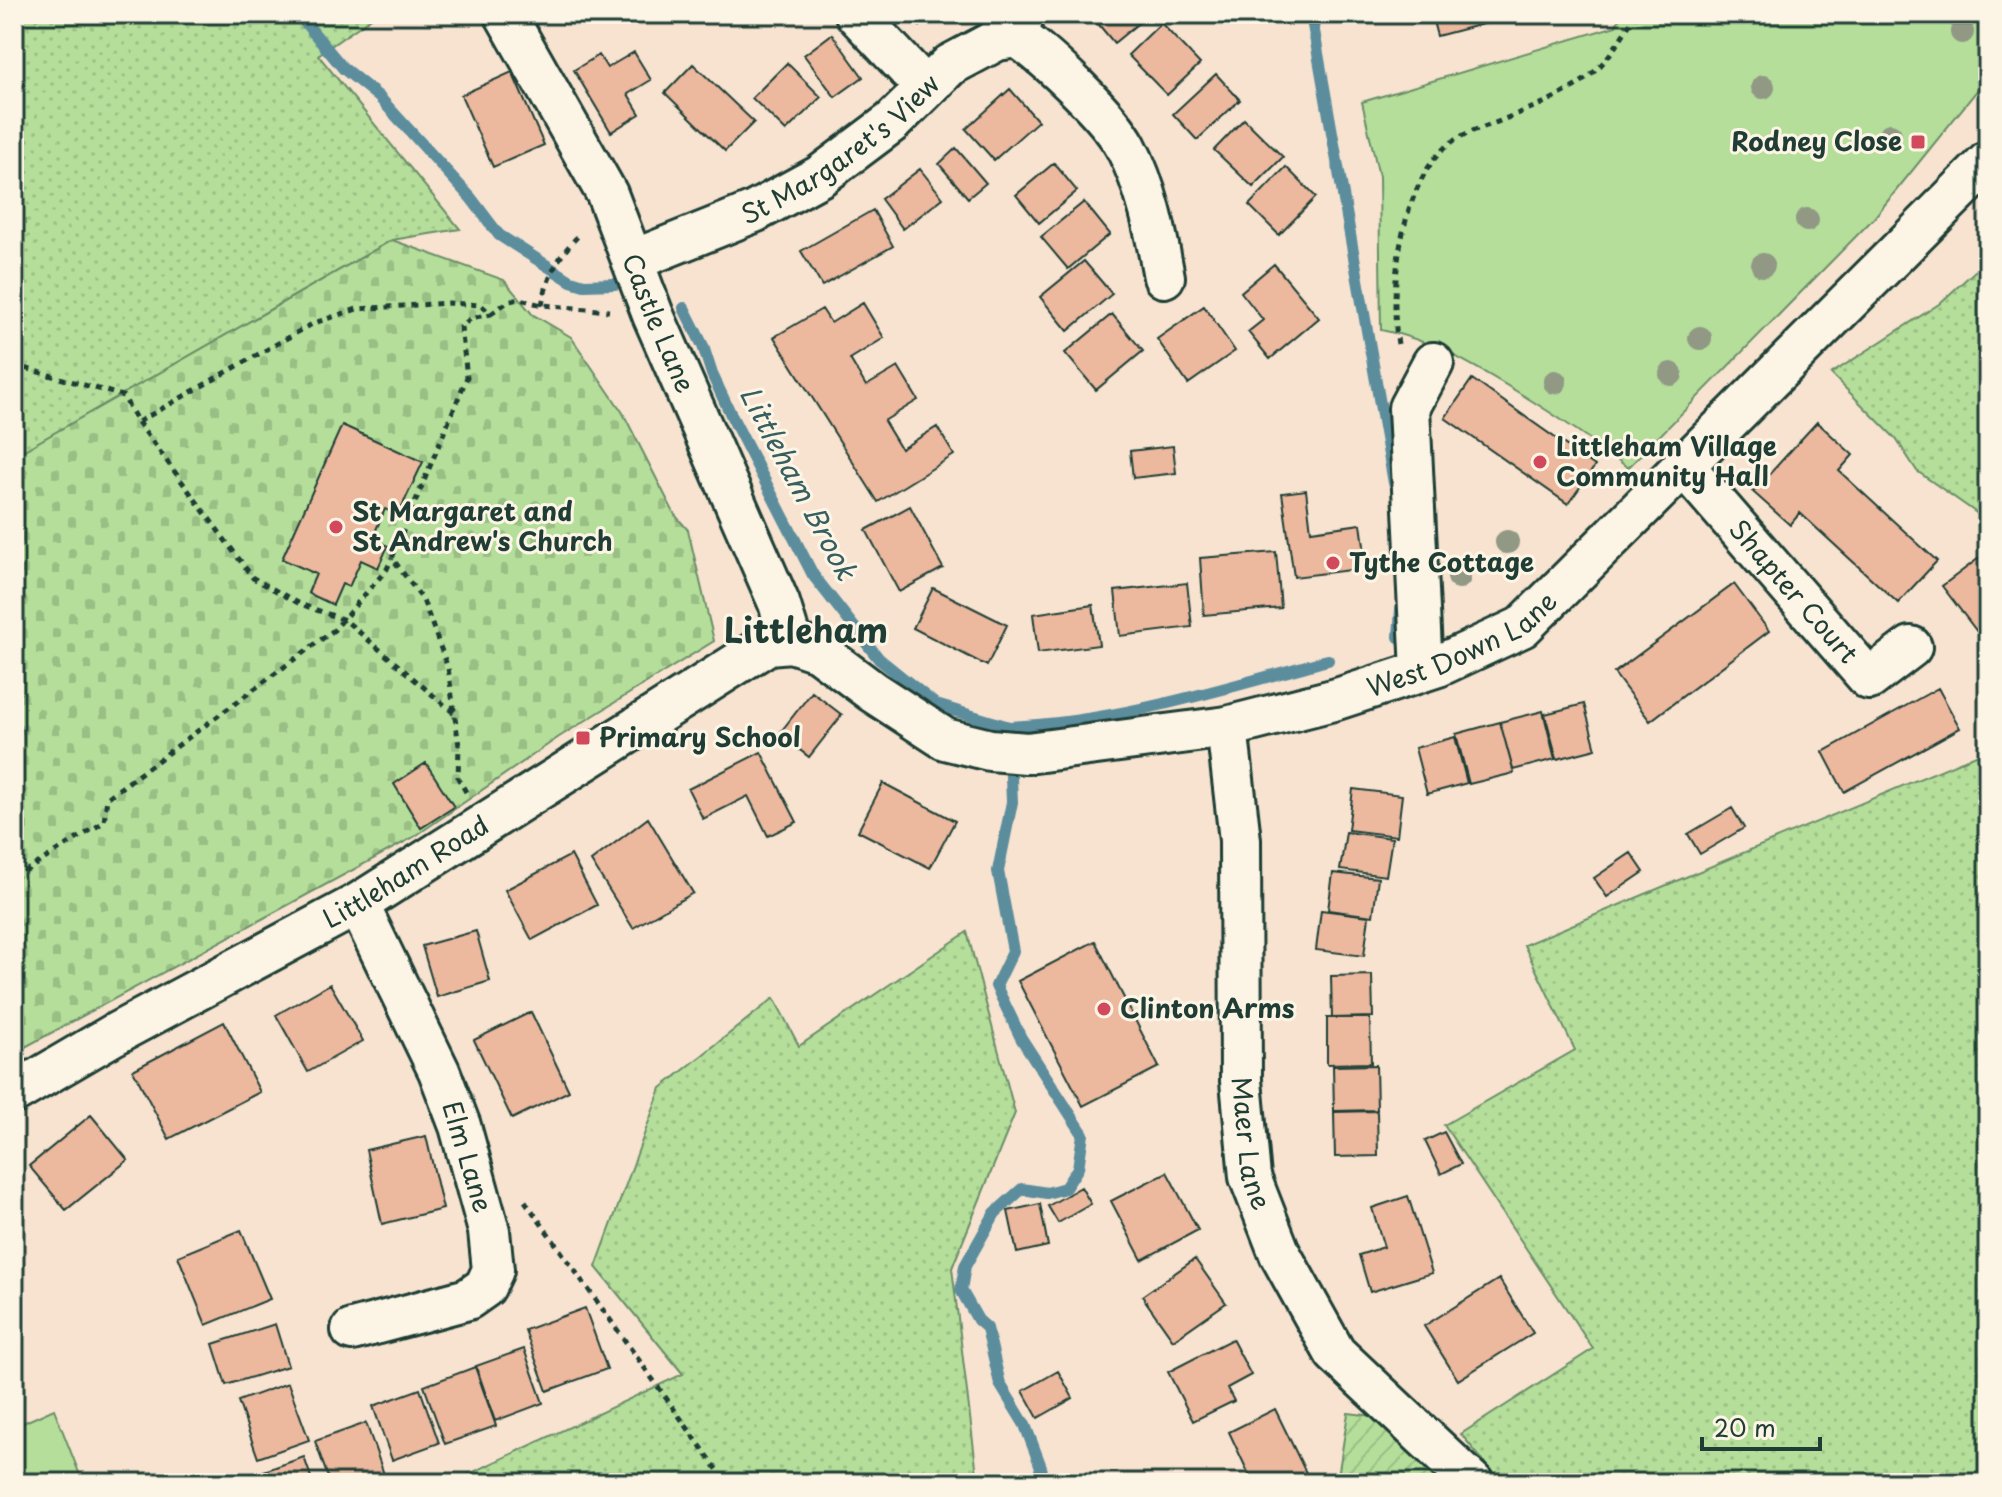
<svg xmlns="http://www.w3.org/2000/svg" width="2002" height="1497" viewBox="0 0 2002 1497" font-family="'Playpen Sans',sans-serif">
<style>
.grass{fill:url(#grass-dots);stroke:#6a8e67;stroke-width:2}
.cemetery{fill:url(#cemetery-stones);stroke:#6a8e67;stroke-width:2}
.park{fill:#b4de9a;stroke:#6a8e67;stroke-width:2}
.garden{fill:url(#garden-furrows);stroke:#6a8e67;stroke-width:2}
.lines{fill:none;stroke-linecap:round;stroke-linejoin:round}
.stream{stroke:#5b8d9d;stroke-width:12}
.building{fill:#ecb89e;stroke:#1f3d34;stroke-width:2}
.minor-casing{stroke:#1f3d34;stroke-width:46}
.path{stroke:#1f3d34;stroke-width:5;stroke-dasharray:6 6;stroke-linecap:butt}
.minor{stroke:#fcf5e5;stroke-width:40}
.tree{fill:#919985}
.poi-dot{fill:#d1495b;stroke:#fcf5e5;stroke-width:3}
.labels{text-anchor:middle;stroke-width:6;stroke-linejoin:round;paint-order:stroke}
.poi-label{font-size:26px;font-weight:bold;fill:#1f3d34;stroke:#fcf5e5;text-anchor:start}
.street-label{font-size:26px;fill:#1f3d34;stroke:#fcf5e5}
.water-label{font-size:28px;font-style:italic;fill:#385e60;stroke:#fcf5e5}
.district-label{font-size:34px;font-weight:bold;fill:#1f3d34;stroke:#fcf5e5}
</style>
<defs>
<pattern id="grass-dots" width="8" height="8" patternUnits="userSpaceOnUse" patternTransform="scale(2)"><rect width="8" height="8" fill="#b4de9a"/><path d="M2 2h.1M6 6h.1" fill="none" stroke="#9abf85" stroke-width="1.8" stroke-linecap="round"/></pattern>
<pattern id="cemetery-stones" width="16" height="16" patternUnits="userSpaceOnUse" patternTransform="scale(2)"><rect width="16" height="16" fill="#b4de9a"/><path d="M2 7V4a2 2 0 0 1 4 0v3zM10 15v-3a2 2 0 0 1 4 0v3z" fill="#9abf85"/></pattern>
<pattern id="garden-furrows" width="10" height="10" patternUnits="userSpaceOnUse" patternTransform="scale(2)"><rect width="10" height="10" fill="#b4de9a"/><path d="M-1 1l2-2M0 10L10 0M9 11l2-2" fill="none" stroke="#9abf85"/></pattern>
</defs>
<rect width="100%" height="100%" fill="#f7e3d0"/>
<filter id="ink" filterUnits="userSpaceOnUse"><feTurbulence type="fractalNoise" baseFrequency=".0125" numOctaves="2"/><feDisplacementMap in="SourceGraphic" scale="16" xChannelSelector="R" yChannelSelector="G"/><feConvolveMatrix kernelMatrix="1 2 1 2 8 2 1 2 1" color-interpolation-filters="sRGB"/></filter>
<g filter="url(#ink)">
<path class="grass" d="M14,14H377L318,55L460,229L392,240L14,456Z
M1988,259V521L1917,471L1896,439L1831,374L1939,304Z
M1988,750V1483H1501L1461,1434L1593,1349L1444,1125L1575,1050L1524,945Z
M967,932L1015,1113L952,1268L978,1483H450L683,1374L596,1267L661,1088L774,998L799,1046Z"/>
<path class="cemetery" d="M392,240L504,280L532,314L571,337L623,413L675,515L688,530L714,641L559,737L414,837L14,1053V456Z"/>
<path class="park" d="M1621,14H1988V77L1874,218L1628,468C1592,439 1555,415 1516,391C1473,365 1430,339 1381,330L1379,176L1362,102L1616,26Z
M54,1409L83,1483H14V1427Z"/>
<path class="garden" d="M1348,1413L1374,1416L1439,1483H1337Z"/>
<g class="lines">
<path class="stream" d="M298,14L343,68L379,97L471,198L499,235L571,281L584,285L615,284
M1311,14L1394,483
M684,308L703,346L712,374L733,419L813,575L879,659L936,705L1009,727L1012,802L998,871L1013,951L996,986L1021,1038L1083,1134L1078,1168L1065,1188L1047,1193L1022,1189L995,1213L965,1266L961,1290L978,1320L987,1328L1000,1384L1025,1425L1041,1467L1037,1483
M1399,637L1401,609
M1009,727C1116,723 1225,688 1328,660"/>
</g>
<path class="building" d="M909,14H932L920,26Z
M1090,14H1145L1147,16L1114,43Z
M1431,14H1521L1437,36Z
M1161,23L1200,64L1167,95L1128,55Z
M832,34L863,77L835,97L804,55Z
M634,52L651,80L628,94L640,114L611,132L574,70L599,55L607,68Z
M787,63L821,97L786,131L752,98Z
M693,64L754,122L725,151L665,93Z
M512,72L544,145L493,167L461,95Z
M1216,74L1240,100L1197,140L1173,114Z
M1010,89L1038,121L994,160L966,129Z
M1244,119L1283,157L1253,187L1214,150Z
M956,148L986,183L968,198L939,164Z
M1054,163L1077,191L1039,223L1016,195Z
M1286,167L1316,197L1279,235L1249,205Z
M920,169L943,198L903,229L881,199Z
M1084,202L1110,234L1068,269L1041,237Z
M873,210L893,246L822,286L801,251Z
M1084,261L1112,294L1068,331L1040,297Z
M1274,264L1319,318L1270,359L1248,332L1263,320L1241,292Z
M863,303L884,338L850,359L866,386L898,367L918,400L884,421L901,449L937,427L954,455L878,502L774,337L822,309L831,323Z
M1204,306L1235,351L1188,384L1157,339Z
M1112,314L1143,351L1096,390L1065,353Z
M1472,379L1595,466L1568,504L1445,418Z
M1817,422L1853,455L1839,471L1937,561L1898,603L1800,513L1790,525L1753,492Z
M342,425L423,462L398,515L385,509L372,539L388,546L378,568L361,560L349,587L342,584L333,605L308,593L316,574L282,559Z
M1173,446L1176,473L1133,478L1130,451Z
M1306,490L1311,531L1361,524L1367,568L1294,577L1282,493Z
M910,506L943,568L899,592L866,530Z
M1276,552L1281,608L1204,615L1200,558Z
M1983,555L1988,561V646L1942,586Z
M1187,583L1192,627L1120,636L1115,591Z
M1734,584L1769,631L1650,721L1614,673Z
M933,588L1007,625L987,666L913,628Z
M1093,605L1099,645L1038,653L1033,614Z
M1938,688L1960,728L1844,792L1823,752Z
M812,692L842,715L809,757L779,734Z
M1584,704L1596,749L1557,759L1545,714Z
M1543,711L1555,759L1513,770L1500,722Z
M1500,722L1514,773L1469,784L1456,734Z
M1455,737L1467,783L1427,794L1415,748Z
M761,752L797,822L768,836L748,796L703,819L688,789Z
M426,763L454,807L421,828L394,784Z
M883,783L955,821L930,868L858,831Z
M1353,789L1402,795L1397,836L1348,830Z
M1732,808L1744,828L1700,854L1688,834Z
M648,818L693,893L633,928L591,861Z
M1346,832L1392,838L1386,876L1340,870Z
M1631,853L1644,872L1607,897L1594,878Z
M571,855L597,905L532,940L505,890Z
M1333,873L1378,878L1373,916L1328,910Z
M1321,910L1369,916L1364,956L1316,950Z
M476,931L490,981L437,997L422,946Z
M1095,941L1159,1067L1083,1106L1018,981Z
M1372,975L1373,1017L1332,1018L1331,976Z
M330,984L363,1041L308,1072L276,1015Z
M531,1012L569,1091L512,1119L474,1040Z
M1327,1018H1370L1371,1063L1327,1064Z
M224,1022L260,1092L169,1139L133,1070Z
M1376,1065L1377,1110L1334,1111L1333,1066Z
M1377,1111L1378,1156L1335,1157L1334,1112Z
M91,1115L128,1160L66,1210L29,1166Z
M1444,1132L1461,1164L1441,1174L1425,1141Z
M426,1136L443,1209L382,1224L366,1150Z
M1167,1172L1198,1230L1142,1260L1111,1201Z
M1081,1187L1091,1204L1058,1223L1048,1206Z
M1408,1196L1432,1273L1370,1292L1359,1255L1384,1247L1372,1208Z
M1040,1204L1048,1246L1017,1253L1008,1211Z
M241,1230L270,1299L206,1325L178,1256Z
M1195,1259L1226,1303L1173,1340L1142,1296Z
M1499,1279L1533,1333L1458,1380L1424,1326Z
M585,1308L607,1369L547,1391L525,1330Z
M275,1324L288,1366L226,1385L213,1344Z
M1232,1339L1251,1375L1227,1388L1234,1401L1193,1421L1168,1372Z
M524,1349L543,1403L495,1421L476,1366Z
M475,1367L496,1426L445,1444L424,1386Z
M1058,1371L1073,1398L1038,1418L1023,1391Z
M288,1383L309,1440L258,1458L238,1401Z
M420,1389L439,1443L392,1460L373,1406Z
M1275,1409L1311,1483H1253L1229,1432Z
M366,1423L386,1480L377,1483H330L315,1441Z
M304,1457L313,1483H252L250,1476Z"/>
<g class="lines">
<g class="minor-casing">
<g id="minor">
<path id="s1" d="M505,14L607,194L653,315L779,603L791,642"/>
<path d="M856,14L925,87"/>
<path d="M1018,37C1048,58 1109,115 1126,147C1147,187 1156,233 1164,277"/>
<path id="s2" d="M634,260L754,212L820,176L892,122L950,65L997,40L1018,37L1023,14"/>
<path id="s3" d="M1683,465L1869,679L1911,647"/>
<path d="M1422,671L1409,408L1433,363"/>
<path id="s4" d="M1227,727L1240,840L1241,1081L1250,1177L1280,1254L1335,1353L1473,1483"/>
<path id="s5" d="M14,1093L113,1035L358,904L768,644L791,642L818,651L873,692L945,739L990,750L1027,753L1227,727L1337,699L1438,666L1522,627L1988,162"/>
<path d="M352,1330L468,1299L485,1287L493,1270L489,1231L460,1126L439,1071L358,904"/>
</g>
</g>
<path class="path" d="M542,305C548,274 559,255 581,233
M1398,344C1388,287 1402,173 1455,140C1468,131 1486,127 1500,121C1533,107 1572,94 1597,69C1613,53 1624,33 1636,14
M14,365L123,396L138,422L314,323L357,309L449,303L481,305L491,314L509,301L520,299L542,305L609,311
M138,422L253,578L300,604L345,620L455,714
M466,792L458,778L459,746L448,668L423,600L392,558L467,377L461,327L471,318L491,314
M14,878L104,822L107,798L334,630L387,569L392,558
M525,1201L727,1483"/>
<use href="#minor" class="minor"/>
</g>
<g class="tree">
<circle cx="1962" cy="32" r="12"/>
<circle cx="1763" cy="87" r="12"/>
<circle cx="1890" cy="135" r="12"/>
<circle cx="1807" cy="220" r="12"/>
<circle cx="1763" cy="265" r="12"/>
<circle cx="1700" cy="338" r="12"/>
<circle cx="1671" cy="374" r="12"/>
<circle cx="1555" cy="382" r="12"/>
<circle cx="1507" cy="542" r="12"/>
<circle cx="1459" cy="577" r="12"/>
</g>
</g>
<g class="poi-dot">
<rect x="1910" y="134" width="16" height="16" rx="4"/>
<circle cx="1540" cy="462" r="8"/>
<circle cx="336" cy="527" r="8"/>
<circle cx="1333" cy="563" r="8"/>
<rect x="575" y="730" width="16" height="16" rx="4"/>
<circle cx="1104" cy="1009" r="8"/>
</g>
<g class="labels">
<g class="poi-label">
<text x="1902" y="151" text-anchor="end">Rodney Close</text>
<text x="1556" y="456">Littleham Village<tspan x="1556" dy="30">Community Hall</tspan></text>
<text x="352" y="521">St Margaret and<tspan x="352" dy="30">St Andrew's Church</tspan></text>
<text x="1349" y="572">Tythe Cottage</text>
<text x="599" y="747">Primary School</text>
<text x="1120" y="1018">Clinton Arms</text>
</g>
<g class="street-label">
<text dy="9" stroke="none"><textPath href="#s2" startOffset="236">St Margaret's View</textPath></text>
<text dy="9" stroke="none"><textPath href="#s1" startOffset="346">Castle Lane</textPath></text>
<text dy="9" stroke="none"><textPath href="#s3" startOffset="168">Shapter Court</textPath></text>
<text dy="9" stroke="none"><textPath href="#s5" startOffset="1620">West Down Lane</textPath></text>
<text dy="9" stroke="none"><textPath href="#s5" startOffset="450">Littleham Road</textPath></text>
<text dy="9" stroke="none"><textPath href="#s4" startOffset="418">Maer Lane</textPath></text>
<text transform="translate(467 1157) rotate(73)" y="9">Elm Lane</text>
</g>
<g class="water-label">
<text transform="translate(798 483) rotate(62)" y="10">Littleham Brook</text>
</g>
<g class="district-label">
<text x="806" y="643">Littleham</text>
</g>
</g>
<rect width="2002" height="1497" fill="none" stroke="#fcf5e5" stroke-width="48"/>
<rect x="24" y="24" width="1954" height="1449" fill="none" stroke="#1f3d34" stroke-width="3" filter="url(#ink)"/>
<path d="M1702 1437v12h118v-12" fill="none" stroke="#1f3d34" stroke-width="4"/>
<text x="1714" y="1437" font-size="24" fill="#1f3d34" stroke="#fcf5e5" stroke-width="6" paint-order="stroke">20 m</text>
</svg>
